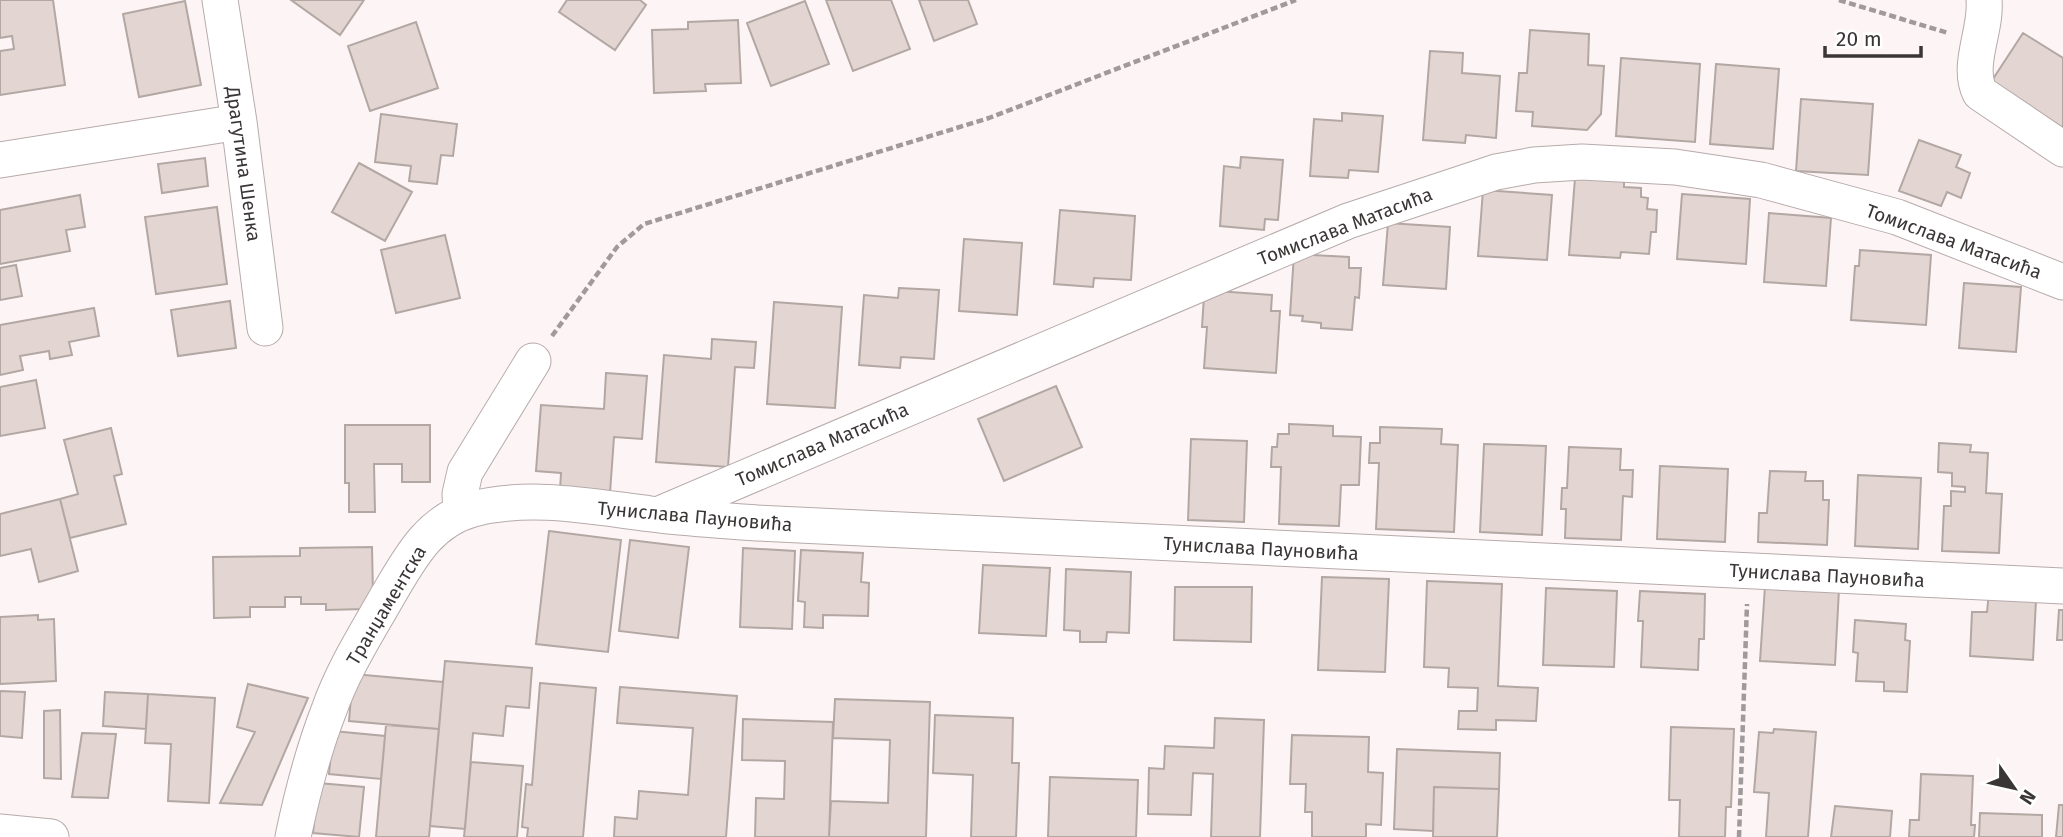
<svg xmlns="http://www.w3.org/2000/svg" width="2063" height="837" viewBox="0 0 2063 837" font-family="'Fira Sans',sans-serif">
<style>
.building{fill:#e3d6d2;stroke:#b3a7a3;stroke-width:2}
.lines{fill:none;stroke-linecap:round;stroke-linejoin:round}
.minor-casing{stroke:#b7aaab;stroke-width:37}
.path{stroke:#a19a9a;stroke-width:4.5;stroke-dasharray:7 3.5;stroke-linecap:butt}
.minor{stroke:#fff;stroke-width:35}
.labels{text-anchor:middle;stroke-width:6;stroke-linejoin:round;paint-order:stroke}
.street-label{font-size:19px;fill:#3b3636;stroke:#fff}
</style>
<rect width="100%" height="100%" fill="#fdf5f5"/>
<path class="building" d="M0,0H53L65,85L0,95V51L14,49L12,36L0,38Z
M291,0H364L340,35Z
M567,0H640L646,5L615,50L559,12Z
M826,0H891L910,49L853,71Z
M919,0H968L977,24L934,41Z
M185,1L201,85L139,97L123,14Z
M805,1L829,64L771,86L747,23Z
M738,20L741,83L705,84L706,91L654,93L652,30L688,29V22Z
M416,22L438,88L370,111L348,46Z
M1530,30L1589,34L1588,65L1604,66L1601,114L1587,130L1532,126L1533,112L1516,111L1519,73H1527Z
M2023,33L2063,58V128L1991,82Z
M1430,51L1463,53L1462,73L1500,76L1496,138L1466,135L1465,143L1423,140Z
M1621,58L1700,64L1695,142L1616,136Z
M1716,64L1779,69L1773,149L1710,144Z
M1801,99L1873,104L1868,175L1796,171Z
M1342,113L1383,116L1378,172L1349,170L1348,178L1310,176L1314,119L1342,121Z
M381,114L457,124L453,156L441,155L437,184L409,181L411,166L375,162Z
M1919,140L1961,155L1956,167L1970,173L1961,198L1947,192L1941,206L1899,191Z
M1241,157L1283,160L1278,220L1265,219L1264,230L1220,226L1224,166L1240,168Z
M205,158L208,186L162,193L158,164Z
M359,163L412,192L385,241L332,212Z
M1575,178L1624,181V187L1641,188V197L1648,198L1647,209L1657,210L1656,232H1651L1649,254L1621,252L1620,258L1569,255Z
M1483,190L1552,195L1547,260L1478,256Z
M1682,194L1750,199L1746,264L1677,259Z
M80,195L85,227L66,230L70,251L0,264V210Z
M217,207L227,284L156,294L145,217Z
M1060,210L1135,216L1131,280L1094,278L1093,287L1054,284Z
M1769,213L1831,218L1826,286L1764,282Z
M1388,223L1450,227L1446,289L1383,285Z
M445,235L460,298L396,313L381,250Z
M964,239L1022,243L1017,315L959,311Z
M1860,250L1931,255L1926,325L1851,320L1855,266H1859Z
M1294,254L1349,257V268H1361L1359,298L1355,297L1352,330L1321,328V323L1302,321L1303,316L1290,315Z
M16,265L22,296L0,300V268Z
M1964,283L2021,287L2016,352L1959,348Z
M899,288L939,290L934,359L901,357L900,368L859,365L864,295L898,298Z
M1217,291L1272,295L1271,311H1280L1276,373L1204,368L1207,327H1202L1204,296Z
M230,301L236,348L178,356L171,310Z
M774,302L842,307L835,408L767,404Z
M94,308L99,336L69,342L72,355L50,359L49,351L20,356L23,370L0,375V325Z
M712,339L756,342L754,368L735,367L728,467L656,462L664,355L711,359Z
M606,373L647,376L642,439L614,437L610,493L560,490L561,473L536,471L541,405L604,409Z
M36,380L45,428L0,436V387Z
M1056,386L1082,447L1004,481L978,419Z
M1289,424L1333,426V436L1361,437L1359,485H1341L1339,526L1279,524L1281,467H1271L1272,447H1277L1278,434H1289Z
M345,425H430V482H402V464H374L375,512H349V483H345Z
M1380,427L1442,429L1441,444L1458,445L1454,532L1376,529L1379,463H1369L1370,443H1380Z
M111,428L122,474L114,476L126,524L70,538L60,499L78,494L64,440Z
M1191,439L1247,441L1244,522L1188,520Z
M1939,443L1971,445L1970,452L1988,453L1986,493L2002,494L1999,553L1942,551L1944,506H1951V491L1965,492V487L1952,486V473L1938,472Z
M1484,444L1546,446L1542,535L1480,532Z
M1569,447L1621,449L1620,470H1633L1632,497L1623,496L1621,540L1565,538L1566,509H1561L1562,488H1567Z
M1660,466L1728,469L1725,542L1657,539Z
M1770,471L1806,472L1805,481H1823V500H1829L1827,545L1758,542L1759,513H1767Z
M1858,475L1921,478L1918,549L1855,546Z
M60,499L78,571L39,582L31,549L0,556V514Z
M549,531L621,540L608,652L536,644Z
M630,540L689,547L678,638L619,631Z
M372,547L373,595L365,609L326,610V604H301V597H285V607H250V617L214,618L213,557L300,556V548Z
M743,548L795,551L792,629L740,627Z
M801,550L863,553L861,582L869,583L868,616L823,615V628L804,627L805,602L798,601Z
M983,565L1050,568L1046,636L979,633Z
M1066,569L1131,572L1129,633L1107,632L1106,642H1080V631L1064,630Z
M1322,577L1389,579L1385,672L1318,670Z
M1427,581L1502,584L1498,686L1538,688L1536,721L1496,720V730L1458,729L1459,711H1477L1478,688L1448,687L1449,668L1424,667Z
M1765,586L1839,589L1835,665L1760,661Z
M1175,587H1252L1251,642L1174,640Z
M1546,588L1617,591L1614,667L1543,665Z
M1640,591L1705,594L1704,639H1699L1698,670L1641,667L1643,621H1638Z
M1989,592L2036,600L2033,660L1970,656L1972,612H1987Z
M2059,610H2063V640H2057Z
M38,615V620L54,619L56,681L0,684V617Z
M1855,620L1906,624L1905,640L1910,641L1907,692L1884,691V682L1856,681L1858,653L1853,652Z
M445,661L532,668L529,708L506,706L503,736L473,733L465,829L430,826Z
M353,674L443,682L439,729L349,721Z
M540,683L596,688L583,837H527L528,828L522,827L526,784L532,785Z
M248,684L308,698L262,805L220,803L255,732L237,727Z
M620,687L737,696L726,837H614L615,817L637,819L639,791L688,795L693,728L617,723Z
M0,691L25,692L22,738L0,736Z
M105,692L148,694L146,729L103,726Z
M148,694L215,698L209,803L168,801L171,744L145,743Z
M835,699L930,702L926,837H829L831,801L888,803L890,740L833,738Z
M60,710L61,779L44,778V711Z
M935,715L1013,718L1012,763H1019L1016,837H971L973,775L933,773Z
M1215,718L1264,720L1260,837H1211L1213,774L1193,773L1191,815L1148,814L1149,768L1164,769L1165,746L1214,748Z
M743,719L833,722L829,837H755L756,798L784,799L785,761L742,760Z
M386,725L439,729L429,837H376Z
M1671,727L1734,729L1731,807H1726L1725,837H1679L1680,800H1669Z
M1774,729L1816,732L1808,837H1766L1769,793L1754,792L1759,732L1773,733Z
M333,731L385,736L381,779L329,774Z
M82,733L116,734L108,798L72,797Z
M1292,735L1369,737L1368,772L1383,773L1381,825L1366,824V837H1312V812H1305L1306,784H1290Z
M1397,749L1500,753L1499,789L1434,787L1433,831L1394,829Z
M471,762L523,766L517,837H464Z
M1921,774L1973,776L1971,825H1975L1974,837H1909L1910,820H1919Z
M1050,777L1138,780L1136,837H1048Z
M318,783L364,787L359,837L313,833Z
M1434,787L1499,789L1497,837H1433Z
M2059,805H2063V837H2056Z
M1835,806L1892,811L1890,837H1831Z
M1980,813L2042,815V837H1979Z"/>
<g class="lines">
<g class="minor-casing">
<path id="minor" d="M220,0L239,122L265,328
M1984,0C1987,30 1966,65 1980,93L2063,149
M0,160L239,122
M461,513L460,494L465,472L533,361
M662,513L1348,221L1496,172L1534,165L1582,162L1675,167L1761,180L1897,217L2063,282
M0,832L51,837
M293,837C302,794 313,751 329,710C343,670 366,634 387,597C409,560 428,521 473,509C531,494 593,507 651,514C686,519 722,520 757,523L2063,586"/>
</g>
<path class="path" d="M1839,0L1948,33
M552,336L617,247L644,224L989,118L1296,0
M1739,837L1747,604"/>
<use href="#minor" class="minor"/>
</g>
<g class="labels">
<g class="street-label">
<text transform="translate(244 164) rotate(82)" y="7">Драгутина Шенка</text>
<text transform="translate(1345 226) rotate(-21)" y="7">Томислава Матасића</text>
<text transform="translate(1954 241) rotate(20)" y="7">Томислава Матасића</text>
<text transform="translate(822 444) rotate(-23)" y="7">Томислава Матасића</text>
<text transform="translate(695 516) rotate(5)" y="7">Тунислава Пауновића</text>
<text transform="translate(1261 548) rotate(3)" y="7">Тунислава Пауновића</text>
<text transform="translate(1827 575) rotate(3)" y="7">Тунислава Пауновића</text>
<text transform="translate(386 605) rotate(-59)" y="7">Транџаментска</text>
</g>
</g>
<g transform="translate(2014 788) rotate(124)" stroke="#ffffff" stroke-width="5" paint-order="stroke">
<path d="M0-5L12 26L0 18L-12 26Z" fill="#3b3636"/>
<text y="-10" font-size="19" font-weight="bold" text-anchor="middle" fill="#3b3636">N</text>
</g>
<path d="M1825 46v10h96v-10" fill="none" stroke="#3b3636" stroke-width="3.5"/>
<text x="1836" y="46" font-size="21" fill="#3b3636" stroke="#ffffff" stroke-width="5" paint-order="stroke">20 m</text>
</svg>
